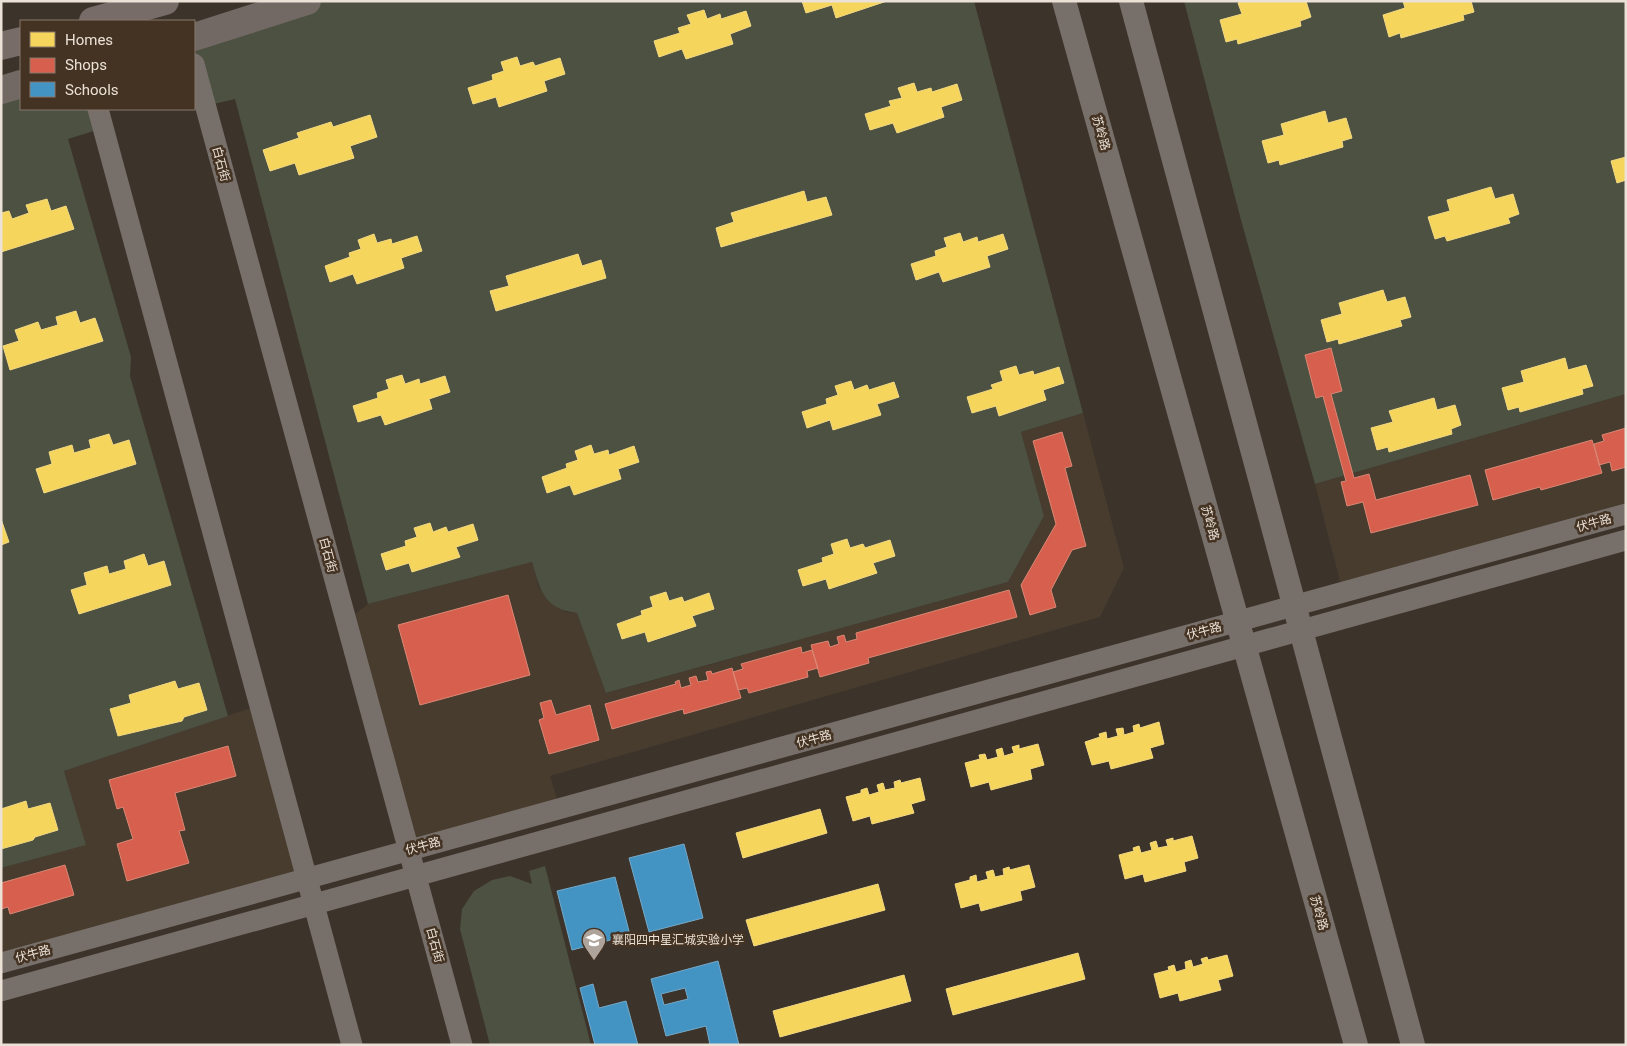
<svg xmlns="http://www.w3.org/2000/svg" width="1627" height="1046" viewBox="0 0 1627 1046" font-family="Roboto,'Noto Sans SC',sans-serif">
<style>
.commercial{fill:#473c2d}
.green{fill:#4c5142}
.homes{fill:#f6d55c;stroke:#f3d981}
.shops{fill:#d6604d;stroke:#dc8776}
.schools{fill:#4393c3;stroke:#75aac9;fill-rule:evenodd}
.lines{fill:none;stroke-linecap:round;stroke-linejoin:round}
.tertiary{stroke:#776f69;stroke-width:21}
.secondary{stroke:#776f69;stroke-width:24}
.primary{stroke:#736964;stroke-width:28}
.trunk{stroke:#786c68;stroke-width:28}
.labels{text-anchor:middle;stroke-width:5;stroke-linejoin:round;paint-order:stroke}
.street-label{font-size:12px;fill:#ebe1d7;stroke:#443323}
.poi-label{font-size:12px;fill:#ebe1d7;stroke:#443323;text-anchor:start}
</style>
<rect width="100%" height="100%" fill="#3c332b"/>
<path class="commercial" d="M1626,394V514L1343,593L1315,484Z
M1083,413L1124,568L1100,617L550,776L560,808L409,850L346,621L368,604L532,562L539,588L566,612L577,613L607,693L1008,582L1044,516L1021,432Z
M260,705L308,878L1,963V868L85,844L64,771Z"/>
<path class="green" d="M307,1H974L1083,413L1021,432L1044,516L1008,582L606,693L577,613C544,609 540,590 532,562L368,604L235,99L205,106L194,60L196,48Z
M1184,1H1626V394L1315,484L1241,220Z
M21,84V109H98L103,128L68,139L131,357L130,376L228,716L64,771L86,845L1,868V90Z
M545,866L591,1045H490L460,929L462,909L474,891L492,880L510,876L532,884L529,871Z"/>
<path class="homes" d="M802,1H887L836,18L832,5L806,13Z
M1244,1H1306L1311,17L1300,21L1301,26L1238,44L1237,39L1226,42L1220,20L1242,14L1238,3Z
M1403,1H1471L1474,12L1463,15L1464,20L1401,38L1400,33L1389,37L1383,15L1405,8Z
M704,10L707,19L720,14L721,19L746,11L751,26L730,34L733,44L686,59L682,49L659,57L654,41L680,33L678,28L691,24L687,15Z
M517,57L520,66L533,62L535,66L560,58L565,74L544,81L547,91L499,107L496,97L473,104L468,88L493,80L492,75L504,71L501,62Z
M914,83L917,92L931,88L932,92L957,84L962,100L941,107L944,117L897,133L893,123L870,130L865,114L891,106L889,101L902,98L898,88Z
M1325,111L1328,123L1346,118L1352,138L1342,141L1343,147L1280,165L1279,160L1268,163L1262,141L1284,135L1281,124Z
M370,115L377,137L350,146L354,158L299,175L295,163L270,171L263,150L299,138L297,133L331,122L333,127Z
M1626,157V180L1617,183L1611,161Z
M1491,187L1495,199L1513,194L1519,214L1508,218L1510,223L1447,241L1445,236L1435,239L1428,217L1450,211L1447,200Z
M804,191L807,202L826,197L832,215L721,247L716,228L734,222L731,213Z
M47,199L51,211L66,206L74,229L1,252V213L9,211L12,219L29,213L26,205Z
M960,233L963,242L977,237L978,242L1003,234L1008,249L987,256L990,267L943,282L939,272L916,280L911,264L936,256L935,251L947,247L944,238Z
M374,234L377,243L391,239L392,244L417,236L422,251L401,258L404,268L357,284L353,274L330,282L325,266L350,257L349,253L361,249L358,240Z
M578,254L582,266L601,260L606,278L496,311L490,291L509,286L506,276Z
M1383,290L1387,302L1405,297L1411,317L1400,320L1402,326L1339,344L1338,339L1327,342L1321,320L1342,314L1339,303Z
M76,311L80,323L95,318L103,341L10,370L3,346L19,341L15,330L38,322L41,330L58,325L56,317Z
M1565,358L1568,370L1586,365L1593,386L1582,389L1583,394L1520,412L1519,407L1508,410L1502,388L1524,382L1521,371Z
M1016,366L1019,375L1033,371L1034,375L1059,367L1064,383L1043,390L1046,400L999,416L996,406L972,413L967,397L993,389L991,385L1003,381L1000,371Z
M402,375L405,384L419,379L420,384L445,376L450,392L429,399L432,409L385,425L381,415L358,422L353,406L378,398L377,393L389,389L386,380Z
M851,381L854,390L867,385L869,390L894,382L899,397L877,404L881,415L833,430L830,420L807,428L802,412L827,404L826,399L838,395L835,386Z
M1434,398L1437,410L1455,405L1461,425L1451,429L1452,434L1389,452L1388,447L1377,450L1371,428L1393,422L1389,411Z
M109,434L113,445L129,440L136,464L44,493L36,469L52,464L49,452L72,445L74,453L91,448L89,440Z
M591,445L594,454L608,450L609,455L634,446L639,462L618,469L621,479L574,495L570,485L547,493L542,477L567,468L566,464L578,460L575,451Z
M1,519L9,542L1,545Z
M430,523L433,532L446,527L448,532L473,524L478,540L456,547L460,557L412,572L409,563L386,570L381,554L406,546L405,541L417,537L414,528Z
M847,539L850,548L863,544L865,548L890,540L895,556L873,563L877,573L829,589L826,579L803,586L798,570L823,562L822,558L834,554L831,544Z
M144,554L148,566L164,561L171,585L79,614L71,590L87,585L84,573L107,566L109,574L126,569L124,561Z
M666,592L669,601L682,597L684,602L709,593L714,609L692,616L696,626L648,642L645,632L622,639L617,624L642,615L641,611L653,607L650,597Z
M175,681L178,689L199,683L207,710L184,717L182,721L118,736L110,709L131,703L129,695Z
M1159,722L1164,744L1150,748L1153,758L1111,769L1109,761L1092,765L1085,742L1100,737L1099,734L1106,732L1107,739L1118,736L1116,729L1123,728L1124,735L1134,732L1133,726L1139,724L1140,728Z
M1038,744L1044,765L1030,769L1032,779L991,790L989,782L971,787L965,763L980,759L979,755L985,754L987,760L998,757L996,750L1002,748L1004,756L1014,753L1012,747L1019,745V749Z
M920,778L925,800L911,804L914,813L872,824L870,816L853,821L846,797L861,793V790L867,788L869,795L879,792L877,785L883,783L885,790L895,788L894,782L900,780L901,783Z
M26,801L28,809L50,803L58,830L35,837L33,840L1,849V809Z
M820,809L827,833L743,858L736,833Z
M1192,836L1198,858L1184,862L1186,871L1145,882L1143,874L1125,879L1119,855L1134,851L1133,848L1139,846L1141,853L1152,850L1150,843L1156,841L1158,848L1168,846L1166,840L1173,838V841Z
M1029,865L1035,887L1020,891L1022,900L981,911L979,903L961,908L955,884L970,880V877L976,875L977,882L988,879L986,872L993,870L995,877L1004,875L1003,869L1009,867L1010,870Z
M878,884L885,910L754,946L746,920Z
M1078,953L1085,979L953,1015L946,989Z
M1227,955L1233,976L1218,980L1221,990L1180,1001L1178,993L1160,998L1154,974L1169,970L1168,967L1174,965L1176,972L1186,969L1185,962L1191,960L1193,967L1203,964L1201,959L1207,957L1208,960Z
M904,975L911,1001L780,1037L773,1011Z"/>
<path class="shops" d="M1331,348L1342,391L1331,394L1354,478L1369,474L1376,500L1470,475L1478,505L1371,533L1363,502L1347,506L1341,482L1346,481L1323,396L1316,398L1305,355Z
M1626,428V467L1612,471L1610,462L1599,465L1594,444L1604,441L1602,435Z
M1062,432L1072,466L1065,468L1086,546L1072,550L1051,590L1056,607L1030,615L1021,585L1056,524L1033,441Z
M1592,440L1602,473L1541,490L1540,487L1493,500L1485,470Z
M1009,590L1017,617L868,658L869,663L820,677L811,645L828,641L830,647L839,644L837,637L844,635L846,642L857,639L856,633Z
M508,595L530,675L420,705L398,625Z
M801,647L802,653L812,650L818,668L807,671L808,677L749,693L747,688L738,690L733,672L743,669L741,664Z
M732,668L741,698L684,714L683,709L612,729L605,704L676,684L675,682L679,680L681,688L691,685L689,678L696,676L698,682L708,680L706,672L711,671L712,674Z
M551,700L556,715L590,705L599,740L549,754L539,720L544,718L540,703Z
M228,746L236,776L175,793L185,830L179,831L189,863L127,881L117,844L133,839L123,807L117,809L109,780Z
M65,865L74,895L10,914L8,907L1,909V883Z"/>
<path class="schools" d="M684,844L703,918L649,932L629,858Z
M615,877L630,935L572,950L557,891Z
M718,961L739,1045H710L706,1026L666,1036L651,979ZM685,988L688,999L664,1005L661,994Z
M593,984L599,1008L626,1001L638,1045H595L580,988Z"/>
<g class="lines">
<path class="tertiary" d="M194,64L462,1045
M98,109L352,1045
M1,963L1626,514
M1,991L1626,540"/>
<path class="secondary" d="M1064,1L1356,1045
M1131,1L1413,1045"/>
<path class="primary" d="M194,37L307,1
M1,90L21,84"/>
<path class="trunk" d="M93,21L165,1
M1,46L21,41"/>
</g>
<defs>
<g id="school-pin" transform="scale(1.25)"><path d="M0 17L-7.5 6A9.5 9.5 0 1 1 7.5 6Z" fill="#aea49b" stroke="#443323"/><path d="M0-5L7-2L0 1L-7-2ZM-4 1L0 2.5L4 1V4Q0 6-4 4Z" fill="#fff"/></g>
</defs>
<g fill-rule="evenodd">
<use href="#school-pin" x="594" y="940"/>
</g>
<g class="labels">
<g class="street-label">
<text transform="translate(1101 133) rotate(74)" y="4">苏岭路</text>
<text transform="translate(221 164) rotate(75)" y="4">白石街</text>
<text transform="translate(1210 523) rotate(74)" y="4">苏岭路</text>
<text transform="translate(1594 523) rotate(-16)" y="4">伏牛路</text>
<text transform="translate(328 555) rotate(75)" y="4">白石街</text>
<text transform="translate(1204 631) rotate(-15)" y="4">伏牛路</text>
<text transform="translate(814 739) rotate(-15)" y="4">伏牛路</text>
<text transform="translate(423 846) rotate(-15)" y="4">伏牛路</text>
<text transform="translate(1319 913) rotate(74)" y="4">苏岭路</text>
<text transform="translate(435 945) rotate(75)" y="4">白石街</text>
<text transform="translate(33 954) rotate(-15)" y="4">伏牛路</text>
</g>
<g class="poi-label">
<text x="612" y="944">襄阳四中星汇城实验小学</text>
</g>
</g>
<rect width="1627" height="1046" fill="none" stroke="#ebe1d7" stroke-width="5"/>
<rect x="20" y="20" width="175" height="90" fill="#443323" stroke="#87796b"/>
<rect x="30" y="32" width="25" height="15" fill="#f6d55c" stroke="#87796b"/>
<text x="65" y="45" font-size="15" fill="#ebe1d7">Homes</text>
<rect x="30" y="58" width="25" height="15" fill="#d6604d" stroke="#87796b"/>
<text x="65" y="70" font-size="15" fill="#ebe1d7">Shops</text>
<rect x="30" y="82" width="25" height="15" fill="#4393c3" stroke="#87796b"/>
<text x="65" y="95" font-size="15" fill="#ebe1d7">Schools</text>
</svg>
